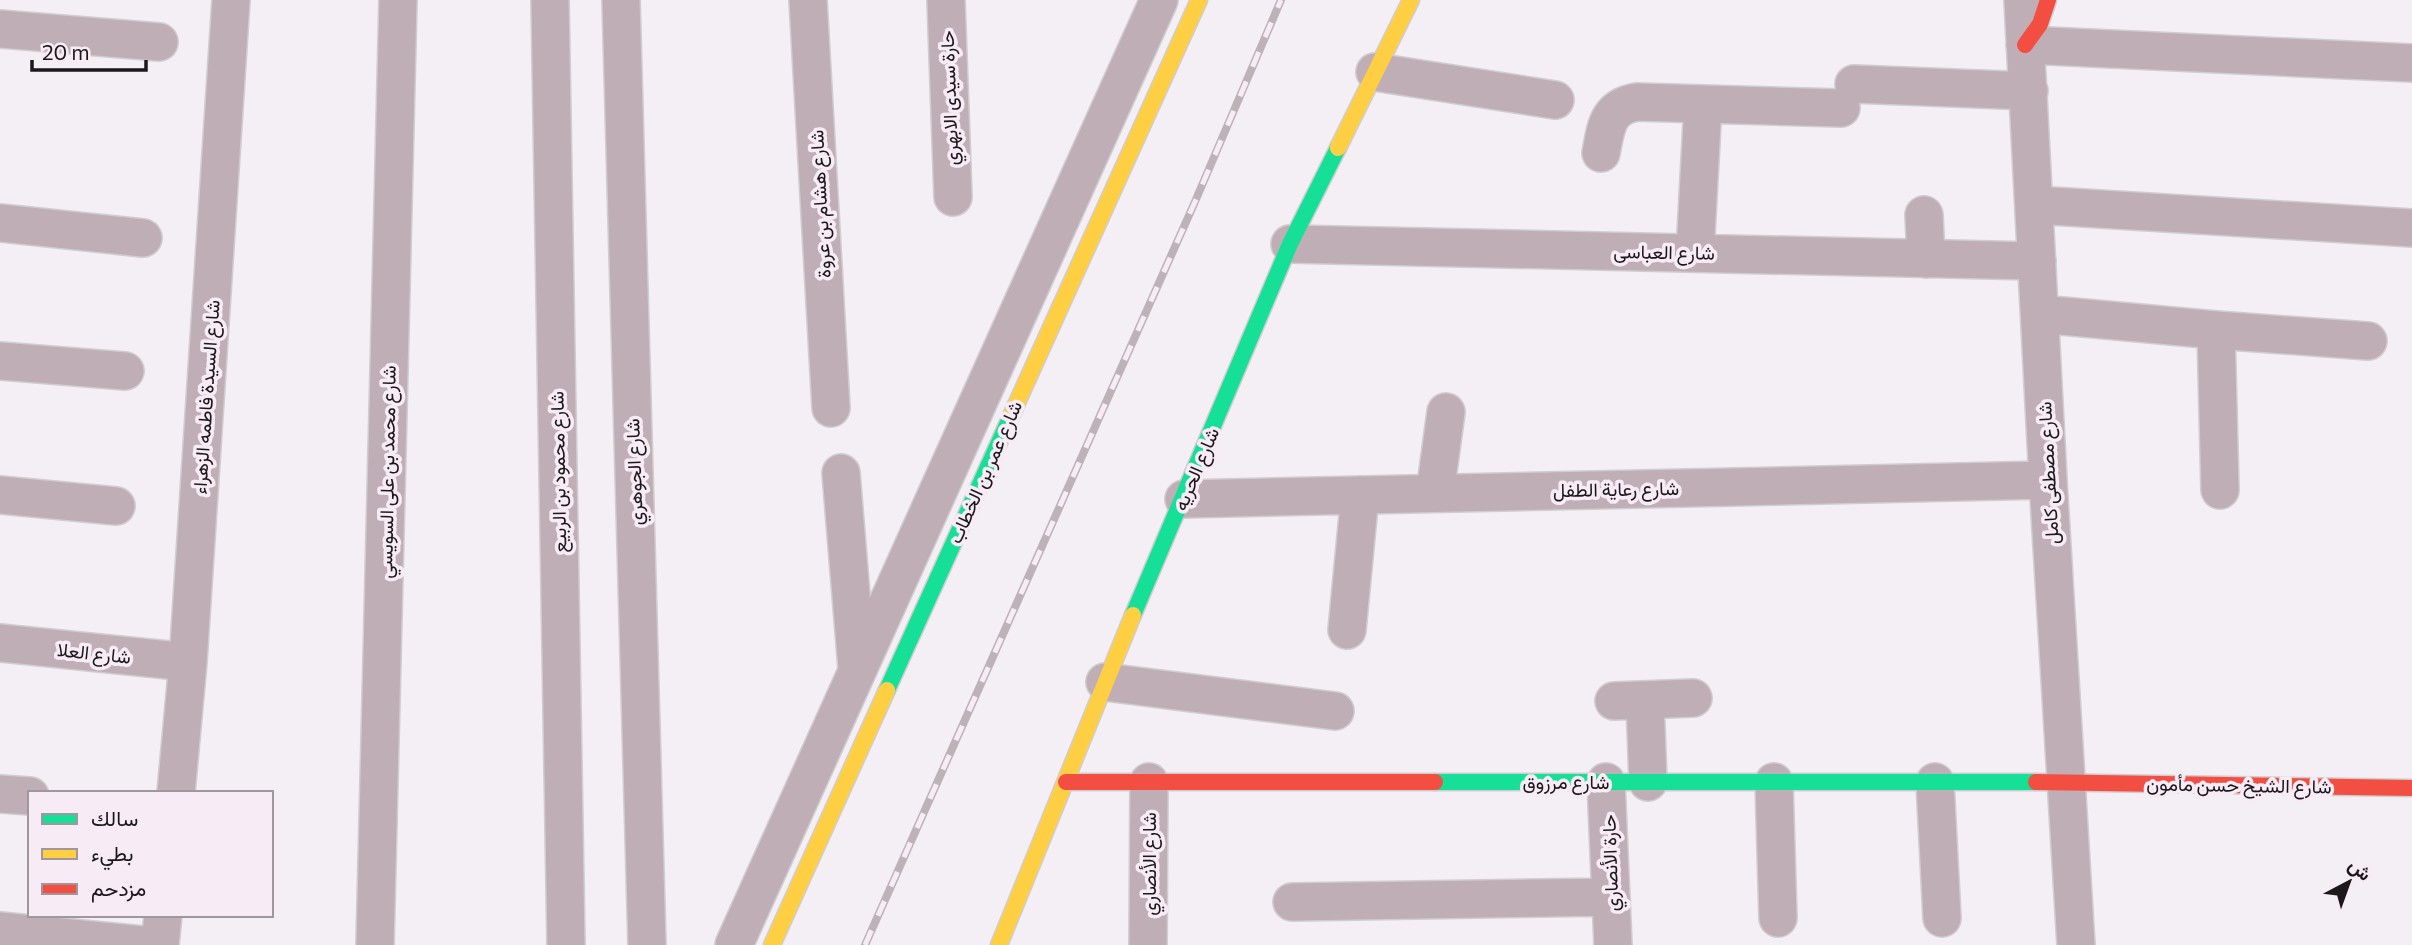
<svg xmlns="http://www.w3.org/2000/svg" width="2412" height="945" viewBox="0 0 2412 945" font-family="Commissioner,Vazirmatn,sans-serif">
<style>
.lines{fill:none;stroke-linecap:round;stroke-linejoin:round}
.street-casing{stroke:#d0cdd0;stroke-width:40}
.fast-casing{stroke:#d0cdd0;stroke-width:19}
.slow-casing{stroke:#d0cdd0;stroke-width:19}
.jam-casing{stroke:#d0cdd0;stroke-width:19}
.street{stroke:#bfaeb5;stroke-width:37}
.fast{stroke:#16e098;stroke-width:16}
.slow{stroke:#ffcf43;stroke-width:16}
.jam{stroke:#f24e42;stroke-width:16}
.rail-casing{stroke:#bcb2b8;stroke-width:8}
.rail{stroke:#f7ecf5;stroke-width:5;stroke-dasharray:16;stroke-linecap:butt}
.labels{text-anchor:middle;stroke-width:7;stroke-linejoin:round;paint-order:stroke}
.street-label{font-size:19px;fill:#1b171a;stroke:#f7ecf5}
</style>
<rect width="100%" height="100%" fill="#f4eff4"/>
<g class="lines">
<g class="street-casing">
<path id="street" d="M550,0L566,945
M621,0L647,945
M808,0L831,408
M946,0L953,197
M2023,0L2048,480L2076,945
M0,29L159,42
M2025,45L2412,63
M1375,72L1555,100
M1854,84L2029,91
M1601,153C1606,127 1607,107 1637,102L1841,108
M2035,205L2412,228
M1924,215L1926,259
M0,223L143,238
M1290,244L2037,261
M1695,253L1703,104
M2040,314L2216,330L2368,341
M2216,330L2220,490
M0,361L125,371
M841,473L857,668
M1435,493L1446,412
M0,495L116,506
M1184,499L2048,480
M1347,630L1360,495
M0,643L188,662
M1105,682L1335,711
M1645,700L1648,782
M1614,701L1693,698
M1606,782L1613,945
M1774,782L1778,918
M1935,782L1942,918
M176,793L188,662L231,0
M0,794L30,796
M1292,902L1611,897
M0,931L143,945
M160,945L163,915
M375,945L398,0
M734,945L1159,0
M1148,945L1149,782"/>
</g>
<g class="fast-casing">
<path id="fast" d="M1133,615L1290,244L1338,148
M887,690L1011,416
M1435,782H2036"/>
</g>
<g class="slow-casing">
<path id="slow" d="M1338,148L1411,0
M1011,416L1199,0
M772,945L887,690
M999,945L1133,615"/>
</g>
<g class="jam-casing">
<path id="jam" d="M2025,45L2040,24L2048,0
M1066,782H1435
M2036,782L2412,788"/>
</g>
<use href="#street" class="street"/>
<use href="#fast" class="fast"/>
<use href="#slow" class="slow"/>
<use href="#jam" class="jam"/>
<g class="rail-casing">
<path id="rail" d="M865,945L1194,204L1281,0"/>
</g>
<use href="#rail" class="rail"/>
</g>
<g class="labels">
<g class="street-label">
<text transform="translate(949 98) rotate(-92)" y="7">حارة سيدى الابهري</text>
<text transform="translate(820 204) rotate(-93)" y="7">شارع هشام بن عروة</text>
<text transform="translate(1664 252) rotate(1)" y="7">شارع العباسى</text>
<text transform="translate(206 397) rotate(-86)" y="7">شارع السيدة فاطمه الزهراء</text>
<text transform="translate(1196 469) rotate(-67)" y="7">شارع الحريه</text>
<text transform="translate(387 472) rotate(-89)" y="7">شارع محمد بن على السويسي</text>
<text transform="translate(558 472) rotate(-91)" y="7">شارع محمود بن الربيع</text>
<text transform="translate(634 472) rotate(-92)" y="7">شارع الجوهري</text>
<text transform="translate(985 472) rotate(-66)" y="7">شارع عمر بن الخطاب</text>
<text transform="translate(2048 473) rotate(-93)" y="7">شارع مصطفى كامل</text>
<text transform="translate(1616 489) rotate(-1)" y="7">شارع رعاية الطفل</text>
<text transform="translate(94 653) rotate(6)" y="7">شارع العلا</text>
<text x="1566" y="789">شارع مرزوق</text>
<text transform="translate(2239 785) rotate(1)" y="7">شارع الشيخ حسن مأمون</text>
<text transform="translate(1610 863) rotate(-92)" y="7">حارة الأنصاري</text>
<text transform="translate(1149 864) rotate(-90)" y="7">شارع الأنصاري</text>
</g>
</g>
<rect x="28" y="791" width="245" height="126" fill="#f7ecf5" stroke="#9f979d" stroke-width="2"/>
<rect x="42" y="814" width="35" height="10" fill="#16e098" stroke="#9f979d" stroke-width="2"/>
<text x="91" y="826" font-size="21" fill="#1b171a">سالك</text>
<rect x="42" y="849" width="35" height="10" fill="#ffcf43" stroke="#9f979d" stroke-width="2"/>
<text x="91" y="861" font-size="21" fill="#1b171a">بطيء</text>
<rect x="42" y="884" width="35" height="10" fill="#f24e42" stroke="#9f979d" stroke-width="2"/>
<text x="91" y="896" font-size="21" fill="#1b171a">مزدحم</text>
<g transform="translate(2349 882) rotate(41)" stroke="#f7ecf5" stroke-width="5" paint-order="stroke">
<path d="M0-5L12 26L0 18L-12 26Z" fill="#1b171a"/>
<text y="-10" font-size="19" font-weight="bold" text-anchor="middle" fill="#1b171a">ش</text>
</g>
<path d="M32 60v10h114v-10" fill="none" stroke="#1b171a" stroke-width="3.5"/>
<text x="42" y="60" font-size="21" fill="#1b171a" stroke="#f7ecf5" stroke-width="5" paint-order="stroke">20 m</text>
</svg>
